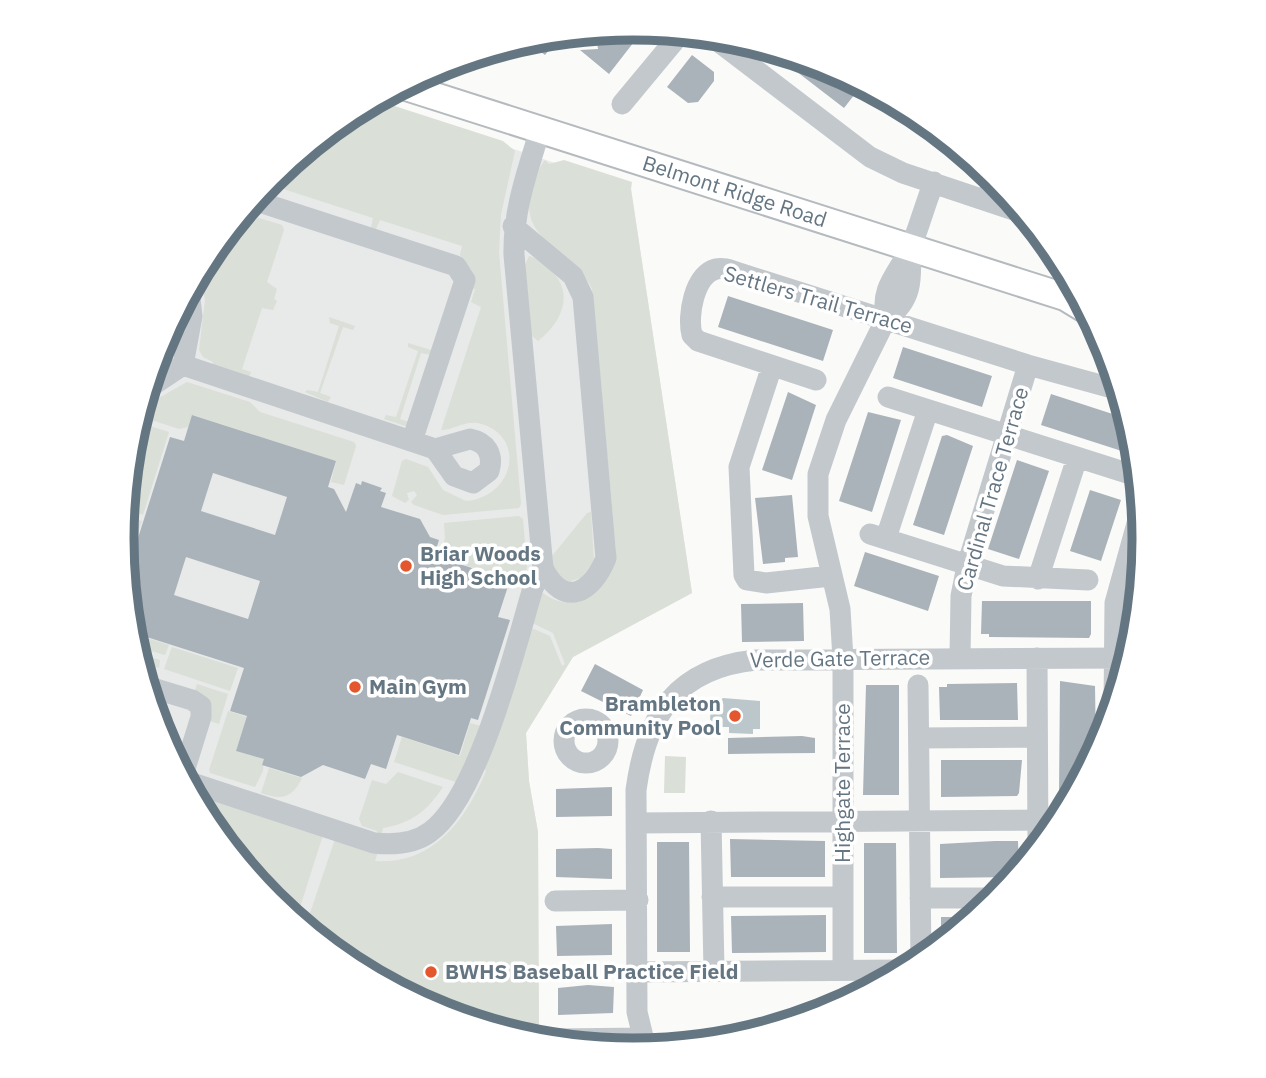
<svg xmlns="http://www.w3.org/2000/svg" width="1266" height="1078" viewBox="0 0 1266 1078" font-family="'IBM Plex Sans',sans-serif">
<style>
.built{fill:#e8e9e9}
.green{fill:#dadfd7}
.water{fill:#bbc7cb}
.building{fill:#aab3b9;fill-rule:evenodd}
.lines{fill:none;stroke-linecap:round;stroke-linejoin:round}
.major-casing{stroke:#b5babe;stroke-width:30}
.minor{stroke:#c3c8cc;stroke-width:21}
.major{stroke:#fff;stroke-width:26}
.poi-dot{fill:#e4572e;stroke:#fff;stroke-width:2.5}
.labels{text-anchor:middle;stroke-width:7;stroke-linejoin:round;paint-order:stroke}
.street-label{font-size:21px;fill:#657683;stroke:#fff}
.poi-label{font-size:21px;font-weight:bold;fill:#657683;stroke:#fff;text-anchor:start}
.rim{fill:none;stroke:#657683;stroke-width:9}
</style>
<rect width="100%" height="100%" fill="#fafaf8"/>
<path class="built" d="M349,114L447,126L631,189L692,593L573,657L526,733L529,781L538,832L539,1041L437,1011L349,964L271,900L208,823L161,734L132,638L122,539L129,471L132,439L161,343L208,255L272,177Z"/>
<path class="green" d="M376,100L503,141L515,151L501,214L499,252L521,504L519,508L443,515L414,505L411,502L417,495L414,491L407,493L409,500L405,503L392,496L402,461L406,459L428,467L443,490L466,501C512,498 528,439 482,424C465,419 455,430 441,430L481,307L471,302L475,289L471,288L473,272L460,255L462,246L380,220L376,229L371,228L373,218L268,184L264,193H259C289,156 334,122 376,100Z
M545,160L549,164L564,160L632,182L631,189L692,593L573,657L526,733L529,781L538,832L539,1041L484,1025L490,1019L484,1012L472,1022C410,1003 355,969 305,928L335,839L378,852L375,861C433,865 466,820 486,771L482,767L527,626L550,636L562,666L565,664L553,633L528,621L539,590C572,619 611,594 616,550L592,289C574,249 516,241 532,190C536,180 538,168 545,160Z
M243,213L282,225L284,230L267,282L277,289L274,299L277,301L273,310L262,308L242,369L251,372L249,377L212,365L213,362L203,357L199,350L205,300L200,271L208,255Z
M529,256C537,258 542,263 548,268C575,290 564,321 538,341L531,335L525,265Z
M179,309C176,337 178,357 152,374L161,343Z
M329,317L355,326L353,330L343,327L320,393L331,397L328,402L305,392L307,390L318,392L339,326L330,323Z
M408,343L434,351L431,355L421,353L400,419L409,422L408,427L384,419L386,415L396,417L418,351L408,347Z
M187,382L250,402L260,412L354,442L356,446L344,485L331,482L336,461L193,415L188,427L179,429L139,416L141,408Z
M137,422L169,432L143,515L125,509L132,439Z
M591,512L594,561L581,578L567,582L554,576L552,556L587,513Z
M124,516L142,521L125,572L122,539Z
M519,516L523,519L527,566L525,576L521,578L507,574L506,578L440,557L445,538L444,523Z
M131,633L169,645L165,655L151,651L149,657L160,660L159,668L139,661Z
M172,647L238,668L230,691L164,669Z
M197,684L228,694L219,724L210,721L194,693Z
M228,711L247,717L236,751L264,759L263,771L255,787L210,773L209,770Z
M470,723L481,726L462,784L394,762L402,737L460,756Z
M665,756L686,757L685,793H664Z
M269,768L302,778C292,799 281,800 261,793Z
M398,772L443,787C427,811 412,823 383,828L381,838H376L377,831L362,826L359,819L372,780L386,784Z
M192,792L323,835L296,920C254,886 217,840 192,792Z"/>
<path class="water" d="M723,698L760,701V729H753V734L729,733V727H716L710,719L711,708Z"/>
<path class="building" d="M633,28L644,29L609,74L580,50L598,49L596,36L610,30Z
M561,35L545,55L526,40L534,38Z
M766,48L829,67L862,85L844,108Z
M692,55L714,72V81L698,102L688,103L667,87Z
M728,296L833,330L823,361L718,327Z
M903,347L992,376L982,407L893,378Z
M788,392L816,405L792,480L762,470Z
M1051,394L1128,419L1135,443L1131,454L1041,425Z
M868,412L901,420L872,512L839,501Z
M192,415L336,461L328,487L334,489L346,512L356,483L361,485L362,481L382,488L380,491L386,493L381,507L420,519L430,537L439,540L434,556L510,580L498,617L510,620L478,720L471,718L459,755L397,735L386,769L371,764L365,779L323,765L301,777L262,765L264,759L236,751L247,716L230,711L244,668L131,632L129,612L132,604L128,603L126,576L170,437L184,441ZM213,473L287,497L275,535L201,511ZM186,557L260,581L248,619L174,595Z
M947,435L973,446L944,535L913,525L942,436Z
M1017,460L1049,471L1019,559L988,549Z
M1090,490L1121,500L1101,561L1070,551Z
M792,495L798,557L785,558V562L763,564L755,498Z
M865,552L939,576L928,611L854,586Z
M982,601H1091V634L1089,638L989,637V634H981Z
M803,603L804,641L742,642L741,604Z
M595,664L643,690L631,716L581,691Z
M1060,681L1095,686L1096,752L1073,794H1059Z
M1017,683L1018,720H940L939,687H947V684Z
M866,685H899V795H863Z
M802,736L815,738V753L728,754V738Z
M941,760H1022L1019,793L1017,796L941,797Z
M612,787V816L556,817V789Z
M730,839L825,841V877H731Z
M995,841H1018L1019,871L1013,877L940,878V844Z
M657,842H689L690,952H657Z
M864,843H896L897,953H864Z
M598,848L612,849V879L556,877V849Z
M826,915V952L732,953L731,916Z
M941,917H974L941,944Z
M612,924V955L557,956L556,926Z
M588,985L614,987L613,1013L558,1015V988Z"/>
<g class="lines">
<g class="major-casing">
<g id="major">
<path id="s1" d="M403,86L1065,297L1088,311"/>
</g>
</g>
<path class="minor" d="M711,36L870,157L903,173L1023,213
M622,104L681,33
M253,200L456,266L465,280L412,441
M987,200L994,178
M513,226L573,276L583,297L606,558C592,593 564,609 543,568L514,255C513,210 527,173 540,130
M886,319C880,287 897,275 910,249C919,228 925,204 934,182
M183,365L435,449
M772,366L739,467L744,575L747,580L766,583L831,576
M816,380L698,341L692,335C687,316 694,275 716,269C724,267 732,271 739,273L1028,365L1119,390
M147,389L183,365L192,316L189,291
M888,397L1127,473
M470,439C486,442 494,454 489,471L473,483L454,476L435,449Z
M870,534L1003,576L1088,580
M886,538L928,410
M1038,579L1077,458
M960,657L961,596L967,566L1028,365
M1037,658L1038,847
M918,685L921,961
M146,686L192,700L201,706V717L183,775
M1114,704L1115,603L1141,509
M564 741a22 22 0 1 1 44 0a22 22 0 1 1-44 0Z
M919,738L1037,737
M186,781L374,843C393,845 414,844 430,832C479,797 515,648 533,588L543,568
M711,821L714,971
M636,823L1060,820
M712,897H842
M920,898H996
M555,901L638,900
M843,970V659L840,609L818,516V474L836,420L886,319C912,301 912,279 910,249
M637,972L905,970
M556,1039L643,1038
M646,1049L637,1012L636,790C646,715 677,668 756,660L1128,658"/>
<use href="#major" class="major"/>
</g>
<g class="poi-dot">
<circle cx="406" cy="566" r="7"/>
<circle cx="355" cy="687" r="7"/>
<circle cx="735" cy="716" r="7"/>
<circle cx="431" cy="972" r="7"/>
</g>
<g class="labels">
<g class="street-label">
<text dy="7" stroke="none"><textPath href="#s1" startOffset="348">Belmont Ridge Road</textPath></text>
<text transform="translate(818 300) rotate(16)" y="7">Settlers Trail Terrace</text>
<text transform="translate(993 489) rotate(-74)" y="7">Cardinal Trace Terrace</text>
<text transform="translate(840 659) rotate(-1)" y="7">Verde Gate Terrace</text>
<text transform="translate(843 783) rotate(-90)" y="7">Highgate Terrace</text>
</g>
<g class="poi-label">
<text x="420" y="561">Briar Woods<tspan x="420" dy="24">High School</tspan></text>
<text x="369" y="694">Main Gym</text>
<text x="721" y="711" text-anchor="end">Brambleton<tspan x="721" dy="24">Community Pool</tspan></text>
<text x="445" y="979">BWHS Baseball Practice Field</text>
</g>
</g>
<path d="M0 0H1266V1078H0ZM134 539a499 499 0 1 1 998 0a499 499 0 1 1-998 0Z" fill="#fff" fill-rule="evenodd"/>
<path class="rim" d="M134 539a499 499 0 1 1 998 0a499 499 0 1 1-998 0Z"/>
</svg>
